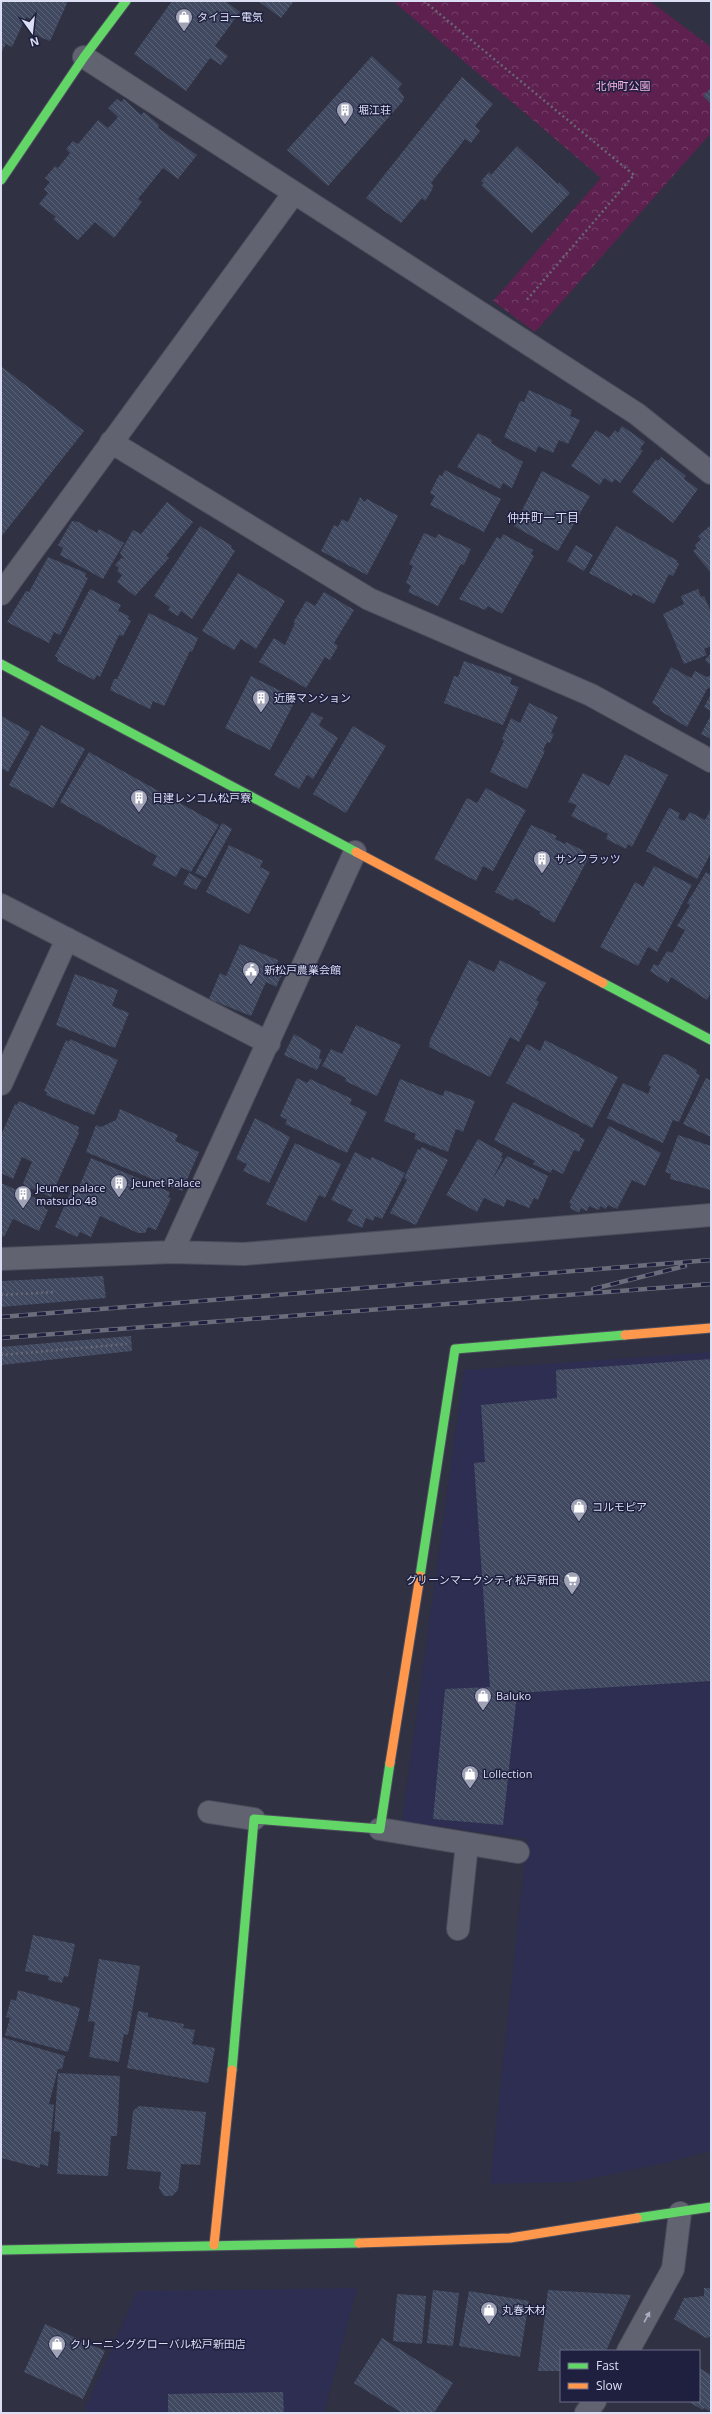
<svg xmlns="http://www.w3.org/2000/svg" width="712" height="2414" viewBox="0 0 712 2414" font-family="'Open Sans','Noto Sans JP',sans-serif">
<style>
.built{fill:#2d2e52}
.park{fill:url(#park-crowns)}
.building{fill:url(#building-back-hatch)}
.lines{fill:none;stroke-linecap:round;stroke-linejoin:round}
.lane-casing{stroke:#4c4e5d;stroke-width:24}
.street-casing{stroke:#4c4e5d;stroke-width:24}
.fast-casing{stroke:#4c4e5d;stroke-width:11}
.slow-casing{stroke:#4c4e5d;stroke-width:11}
.path{stroke:#676874;stroke-width:2.5;stroke-dasharray:2 3;stroke-linecap:butt}
.lane{stroke:#626371;stroke-width:22}
.street{stroke:#626371;stroke-width:22}
.fast{stroke:#63d668;stroke-width:9}
.slow{stroke:#ff974d;stroke-width:9}
.rail-casing{stroke:#6c6d7b;stroke-width:4.5}
.rail{stroke:#1f203f;stroke-width:3;stroke-dasharray:9;stroke-linecap:butt}
.oneway{fill:#abadc0}
.labels{text-anchor:middle;stroke-width:3;stroke-linejoin:round;paint-order:stroke}
.poi-label{font-size:11px;fill:#dcdff4;stroke:#1f203f;text-anchor:start}
.park-label{font-size:11px;fill:#fbb3e2;stroke:#1f203f}
.neighbourhood-label{font-size:12px;fill:#dcdff4;stroke:#1f203f}
</style>
<defs>
<pattern id="park-crowns" width="20" height="18" patternUnits="userSpaceOnUse"><rect width="20" height="18" fill="#5d204f"/><path d="M2 6a3 3 0 1 1 6 0M12 15a3 3 0 1 1 6 0" fill="none" stroke="#744069"/></pattern>
<pattern id="building-back-hatch" width="6" height="6" patternUnits="userSpaceOnUse"><rect width="6" height="6" fill="#404960"/><path d="M-1 5l2 2M0 0l6 6M5-1l2 2" fill="none" stroke="#5b6377"/></pattern>
</defs>
<rect width="100%" height="100%" fill="#303142"/>
<path class="built" d="M711,1352V2151L669,2162L574,2182L490,2184L527,1839L402,1821L464,1370Z
M357,2288L324,2413H91L85,2409L137,2291Z"/>
<path class="park" d="M393,1H650L711,47V133L535,332L493,301L601,178Z"/>
<path class="building" d="M1,1H68L50,41L30,33L35,21L26,17L12,47L6,44L1,53Z
M172,1H225L240,12L215,46L228,56L221,65L210,58L186,91L134,54Z
M258,1H294L281,18Z
M372,56L402,84L398,89L404,97L403,101L328,186L287,150Z
M462,77L493,104L475,126L480,131L471,143L465,139L431,183L433,185L432,190L425,201L422,198L401,223L366,198Z
M711,88V104L703,96Z
M117,99L121,102L124,99L141,115L144,112L159,125L158,128L197,155L178,179L163,168L138,199L142,202L114,238L95,222L78,240L53,219L56,217L39,204L48,193L44,189L50,182L45,178L55,166L58,168L70,153L66,149L73,141L78,144L98,120L108,128L118,117L108,108Z
M517,146L558,184L559,182L570,193L532,233L481,185L484,183L481,181L489,172L491,175Z
M1,366L84,431L1,537Z
M529,390L572,410L570,416L580,420L568,444L559,440L553,453L538,446L536,452L504,437L520,401L524,402Z
M622,426L645,442L640,449L643,451L620,483L615,479L612,483L604,478L600,485L571,466L596,430L609,438L615,430L618,433Z
M478,433L492,440L491,443L523,462L512,488L503,483L500,489L457,467Z
M661,457L686,476L684,479L698,489L673,523L632,492L656,459L658,461Z
M445,470L501,499L484,532L430,505L435,496L430,493L439,475L442,476Z
M542,471L590,496L558,551L514,526Z
M360,497L364,502L367,499L398,516L367,575L321,551L334,525L338,527L342,519L348,522Z
M167,502L193,522L166,556L169,558L135,596L117,582L122,575L117,571L119,568L115,565L121,558L124,559L120,553L133,530L141,534Z
M72,521L79,522L97,533L99,529L124,543L103,579L60,555L63,548L58,545Z
M711,525V573L693,551L697,548L695,545L701,539L698,536Z
M200,526L232,546L231,548L235,551L192,619L181,611L178,616L168,610L170,607L154,596Z
M616,526L678,561L676,562L679,564L673,576L669,574L654,604L633,593L632,596L589,573Z
M424,533L436,538L438,534L471,549L464,565L461,564L438,606L408,592L411,586L406,583L413,566L409,564Z
M503,534L533,550L531,554L534,556L502,614L488,606L485,610L459,599L497,537L501,539Z
M576,545L593,555L584,571L567,561Z
M48,557L86,573L85,577L88,578L60,635L54,632L49,643L7,622L26,591L29,592Z
M238,573L285,601L256,649L241,639L234,650L202,631Z
M90,589L121,605L118,611L129,616L128,619L131,621L123,636L119,635L100,677L97,675L94,680L57,661L58,658L55,656Z
M698,589L701,597L704,596L711,612V646L704,649L707,655L684,664L663,614L684,604L681,596Z
M324,592L354,610L334,643L338,646L330,660L325,657L306,688L259,662L274,638L285,645L295,623H293L306,601L315,606Z
M149,613L198,638L192,652L190,651L164,706L153,701L150,709L110,690L114,679H117Z
M711,653V666L705,660Z
M464,661L512,678L510,684L519,687L503,725L444,703L454,676L458,677Z
M671,667L691,678L695,671L707,677L711,675V687L707,689L687,727L659,710L660,708L652,703Z
M251,676L296,699L270,750L225,728Z
M711,694V711L704,707Z
M529,703L558,717L551,733L554,734L550,743L547,742L543,750L545,751L527,789L490,772L504,741L502,739L511,718L520,723Z
M312,712L323,718L319,725L338,738L313,779L307,775L299,789L274,775Z
M711,715V739L701,734Z
M1,716L30,732L8,772L1,768Z
M41,725L85,749L53,808L9,785Z
M353,726L386,746L346,813L313,794Z
M89,752L219,825L191,872L181,867L176,877L152,865L157,856L60,802Z
M625,754L668,775L632,847L628,844L626,849L606,839L608,834L571,816L577,805L568,802L583,773L609,786Z
M486,788L526,810L493,871L483,866L476,881L434,859L467,798L477,803Z
M669,808L680,813L678,818L684,821L690,812L705,820L711,809V853L697,879L646,851Z
M222,823L232,829L206,878L195,873Z
M531,825L557,836L555,839L565,844L566,842L584,851L582,854L589,857L554,923L539,914L541,912L515,898L513,901L495,892Z
M229,845L263,861L260,867L270,872L249,914L206,892Z
M654,866L692,885L657,952L648,947L638,966L600,947L635,882L643,887Z
M706,872L711,875V992L707,1000L671,977L668,983L650,971L654,964L658,966L667,951L672,953L685,930L677,926L690,905L687,903Z
M189,873L202,880L196,890L183,884Z
M240,944L278,960L277,964L285,968L276,987L266,982L251,1016L209,999L220,973L226,976Z
M469,960L494,972L500,960L546,983L536,1000L539,1002L519,1042L510,1037L490,1077L429,1047L430,1040Z
M75,974L118,990L112,1006L129,1013L115,1048L56,1025Z
M356,1025L401,1045L377,1096L345,1081L346,1078L322,1066L331,1049L342,1054Z
M294,1034L321,1050L319,1058L322,1060L317,1070L284,1055Z
M70,1039L118,1060L94,1115L46,1095L47,1092L44,1091L66,1040L69,1042Z
M545,1040L618,1077L592,1128L506,1083L527,1044L540,1051Z
M667,1054L697,1070L696,1073L700,1075L679,1122L673,1120L663,1143L607,1118L623,1083L648,1094L651,1087L648,1085L663,1055Z
M297,1078L307,1083L310,1079L352,1099L350,1104L367,1112L347,1153L285,1124L287,1120L280,1116Z
M706,1078L711,1081V1137L683,1124Z
M400,1079L443,1096L445,1090L475,1101L463,1132L456,1129L448,1152L414,1139L416,1134L384,1121Z
M19,1101L79,1127L78,1132L79,1133L51,1197L25,1186L23,1183L32,1162L22,1157L13,1179L1,1173V1135L15,1104L17,1105Z
M513,1102L580,1135L579,1137L585,1139L579,1152L574,1150L563,1174L552,1169L551,1173L533,1164L535,1161L494,1140Z
M120,1109L178,1135L175,1141L199,1152L182,1191L86,1152L96,1125L101,1127L116,1120Z
M255,1118L290,1137L269,1183L243,1171L247,1164L236,1159Z
M609,1126L661,1153L645,1186L632,1180L617,1209L608,1205L606,1209L600,1206L599,1210L589,1206L587,1211L581,1208L579,1213L570,1208L571,1204L569,1203Z
M678,1135L711,1146V1190L670,1179L671,1174L665,1172Z
M478,1139L503,1153L501,1157L503,1158L492,1180L507,1156L548,1176L538,1200L534,1198L529,1208L507,1199L504,1207L484,1198L477,1212L446,1195Z
M295,1143L341,1164L325,1198L319,1195L306,1222L266,1204Z
M422,1147L448,1160L416,1225L390,1213L407,1180L404,1178L418,1149L420,1150Z
M355,1152L370,1160L372,1157L405,1173L382,1219L375,1216L373,1221L366,1218L362,1228L347,1221L353,1210L331,1200Z
M91,1158L170,1192L168,1197L171,1198L156,1230L148,1227L145,1233H138L100,1216L91,1237L80,1232L77,1237L55,1227L72,1189L77,1192Z
M1,1183L46,1203L44,1208L48,1210L39,1231L13,1219L4,1237L1,1236Z
M103,1276L106,1298L1,1307V1281Z
M131,1336L132,1351L1,1365V1347Z
M711,1359V1681L517,1693L503,1825L433,1819L445,1689L490,1687L474,1463L485,1462L481,1405L557,1398L556,1370Z
M33,1935L75,1944L68,1977L64,1976L62,1983L48,1980L49,1976L25,1971Z
M99,1959L140,1966L128,2035L124,2034L119,2062L89,2057L95,2022L88,2021Z
M18,1990L80,2008L68,2052L5,2035L10,2018L6,2017L11,1999L16,2001Z
M138,2011L148,2013V2017L184,2024L183,2028L195,2030L192,2044L215,2048L208,2083L127,2068Z
M1,2037L65,2056L62,2069H58L49,2104L54,2105L48,2166L40,2164V2168L1,2158Z
M58,2073L120,2076L117,2136H111L108,2176L57,2174L60,2132L54,2131Z
M139,2106L206,2112L200,2165L181,2164L178,2190L172,2196H164L159,2188L161,2172L127,2169L133,2111Z
M704,2288H711V2337L706,2338L674,2319L684,2298L704,2296Z
M433,2290L459,2293L453,2346L427,2343Z
M548,2290L631,2295L606,2351H561V2371H538Z
M469,2291L529,2301L520,2357L459,2346Z
M397,2294L426,2296L422,2344L393,2341Z
M45,2324L105,2351L83,2399L24,2372Z
M382,2338L453,2383L434,2413H402L354,2383Z
M699,2368L711,2375V2408L709,2411L704,2408L703,2410L687,2401H699Z
M283,2392L284,2413H168V2394Z"/>
<g class="lines">
<g class="lane-casing">
<path id="lane" d="M111,442L369,599L591,695L711,761
M1,1084L67,939
M209,1812L254,1819
M380,1829L518,1852
M458,1929L467,1844"/>
</g>
<g class="street-casing">
<path id="street" d="M84,57L637,414L711,473
M1,594L294,193
M1,905L269,1043
M172,1252L355,852
M1,1259L172,1252L244,1254L711,1215
M628,2351L673,2269L680,2213
M586,2413L595,2401"/>
</g>
<g class="fast-casing">
<path id="fast" d="M1,180L84,57L126,1
M1,664L356,852
M603,983L711,1040
M420,1576L455,1349L625,1335
M232,2070L254,1819L380,1829L390,1763
M637,2218L711,2207
M1,2250L359,2243"/>
</g>
<g class="slow-casing">
<path id="slow" d="M356,852L603,983
M625,1335L711,1328
M390,1763L420,1576
M359,2243L510,2238L637,2218
M214,2245L232,2070"/>
</g>
<path class="path" d="M424,1L634,175L525,302
M1,1295L54,1292
M1,1355L127,1344"/>
<use href="#lane" class="lane"/>
<use href="#street" class="street"/>
<use href="#fast" class="fast"/>
<use href="#slow" class="slow"/>
<g class="rail-casing">
<path id="rail" d="M593,1289L685,1266
M1,1317L711,1260
M1,1338L711,1284"/>
</g>
<use href="#rail" class="rail"/>
</g>
<defs><path id="oneway-solid" d="M-6-.8H1V-3.2L6.5 0L1 3.2V.8H-6Z"/></defs>
<use class="oneway" href="#oneway-solid" transform="translate(647 2317) rotate(-61)"/>
<defs>
<g id="shop-pin" transform="scale(0.9)"><path d="M0 17L-7.5 6A9.5 9.5 0 1 1 7.5 6Z" fill="#a0a2b6" stroke="#1f203f"/><path d="M-5-2.5h2.3a2.7 3.5 0 0 1 5.4 0H5L5.5 6h-11ZM-1.5-2.5h3a1.5 2.3 0 0 0-3 0Z" fill="#fff"/></g>
<g id="building-pin" transform="scale(0.9)"><path d="M0 17L-7.5 6A9.5 9.5 0 1 1 7.5 6Z" fill="#a0a2b6" stroke="#1f203f"/><path d="M-4-6H4V6H1V3H-1V6H-4ZM-2.5-4.3h1.7v1.8h-1.7ZM.8-4.3h1.7v1.8H.8ZM-2.5-1h1.7V.8h-1.7ZM.8-1h1.7V.8H.8Z" fill="#fff"/></g>
<g id="civic-pin" transform="scale(0.9)"><path d="M0 17L-7.5 6A9.5 9.5 0 1 1 7.5 6Z" fill="#a0a2b6" stroke="#1f203f"/><path d="M-.6-6.5H3V-4.5H.6V-3L4-1V1h2V6H-6V1h2V-1L-.6-3ZM-1.2 2.5V6h2.4V2.5Z" fill="#fff"/></g>
<g id="supermarket-pin" transform="scale(0.9)"><path d="M0 17L-7.5 6A9.5 9.5 0 1 1 7.5 6Z" fill="#a0a2b6" stroke="#1f203f"/><path d="M-6-5.5h2.5l.6 2H6L4.5 2H-2.5L-4.4-4H-6ZM-1.5 3.2a1.3 1.3 0 1 0 .1 0ZM3 3.2a1.3 1.3 0 1 0 .1 0Z" fill="#fff"/></g>
</defs>
<g fill-rule="evenodd">
<use href="#shop-pin" x="184" y="17"/>
<use href="#building-pin" x="345" y="110"/>
<use href="#building-pin" x="261" y="698"/>
<use href="#building-pin" x="139" y="798"/>
<use href="#building-pin" x="542" y="859"/>
<use href="#civic-pin" x="251" y="970"/>
<use href="#building-pin" x="119" y="1183"/>
<use href="#building-pin" x="23" y="1194"/>
<use href="#shop-pin" x="579" y="1507"/>
<use href="#supermarket-pin" x="572" y="1580"/>
<use href="#shop-pin" x="483" y="1696"/>
<use href="#shop-pin" x="470" y="1774"/>
<use href="#shop-pin" x="489" y="2310"/>
<use href="#shop-pin" x="57" y="2344"/>
</g>
<g class="labels">
<g class="poi-label">
<text x="197" y="21">タイヨー電気</text>
<text x="358" y="114">堀江荘</text>
<text x="274" y="702">近藤マンション</text>
<text x="152" y="802">日建レンコム松戸寮</text>
<text x="555" y="863">サンフラッツ</text>
<text x="264" y="974">新松戸農業会館</text>
<text x="132" y="1187">Jeunet Palace</text>
<text x="36" y="1192">Jeuner palace<tspan x="36" dy="13">matsudo 48</tspan></text>
<text x="592" y="1511">コルモピア</text>
<text x="559" y="1584" text-anchor="end">グリーンマークシティ松戸新田</text>
<text x="496" y="1700">Baluko</text>
<text x="483" y="1778">Lollection</text>
<text x="502" y="2314">丸春木材</text>
<text x="70" y="2348">クリーニンググローバル松戸新田店</text>
</g>
<g class="park-label">
<text x="623" y="90">北仲町公園</text>
</g>
<g class="neighbourhood-label">
<text x="543" y="522">仲井町一丁目</text>
</g>
</g>
<rect width="712" height="2414" fill="none" stroke="#dcdff4" stroke-width="4"/>
<rect x="560" y="2350" width="140" height="52" fill="#1f203f" stroke="#6b6c87"/>
<rect x="568" y="2363" width="20" height="6" fill="#63d668" stroke="#6b6c87"/>
<text x="596" y="2370" font-size="12" fill="#dcdff4">Fast</text>
<rect x="568" y="2383" width="20" height="6" fill="#ff974d" stroke="#6b6c87"/>
<text x="596" y="2390" font-size="12" fill="#dcdff4">Slow</text>
<g transform="translate(32 32) rotate(165)" stroke="#1f203f" stroke-width="3" paint-order="stroke">
<path d="M0-3L7 15L0 10L-7 15Z" fill="#dcdff4"/>
<text y="-6" font-size="11" font-weight="bold" text-anchor="middle" fill="#dcdff4">N</text>
</g>
</svg>
